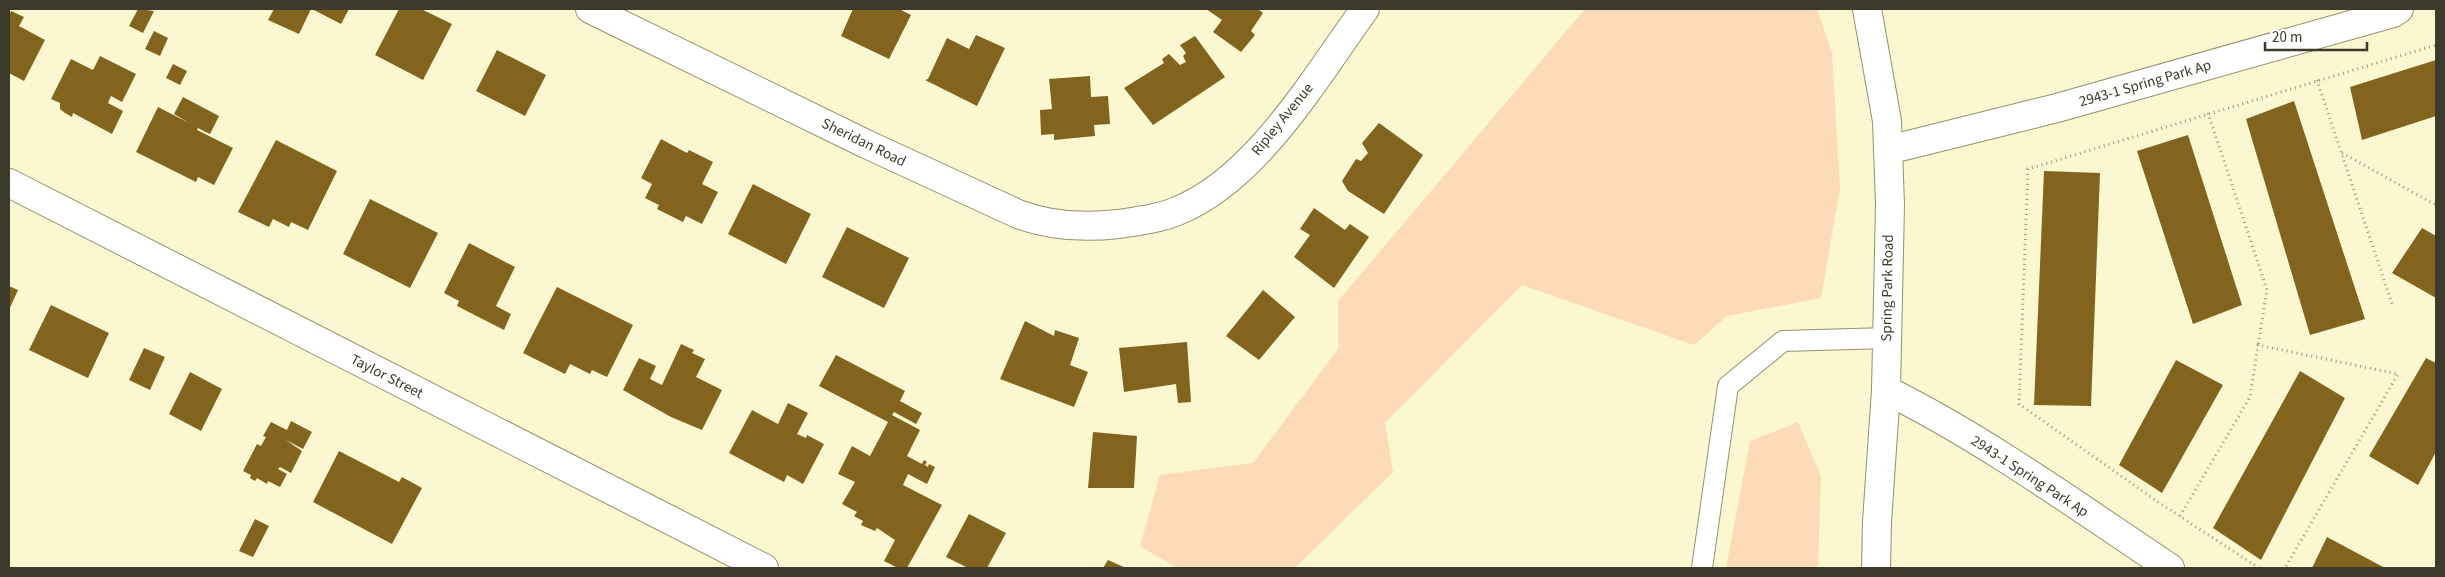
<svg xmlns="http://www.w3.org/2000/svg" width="2445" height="577" viewBox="0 0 2445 577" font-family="'Source Sans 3',sans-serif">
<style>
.green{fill:#fddbb9}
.building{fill:#82641e}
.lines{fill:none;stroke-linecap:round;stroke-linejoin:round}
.lane-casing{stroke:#94916e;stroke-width:22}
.street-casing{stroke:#94916e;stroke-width:30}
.secondary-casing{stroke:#94916e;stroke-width:30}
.path{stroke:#99977c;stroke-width:3;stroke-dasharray:1 4;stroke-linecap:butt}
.lane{stroke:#fff;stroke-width:20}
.street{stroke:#fff;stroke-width:28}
.secondary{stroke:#fff;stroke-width:28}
.labels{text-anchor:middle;stroke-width:5;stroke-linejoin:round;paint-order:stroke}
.street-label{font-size:15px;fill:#3c3a2b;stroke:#fff}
</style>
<rect width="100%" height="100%" fill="#faf7d1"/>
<path class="green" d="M1585,9H1817L1832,53L1840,188L1821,298L1727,316L1694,345L1522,285L1385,423L1393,472L1295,568H1177L1140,546L1160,475L1253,463L1338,349V301Z
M1798,422L1821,476L1818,568H1726L1750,441Z"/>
<path class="building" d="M138,9L154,11L143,33L129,26Z
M274,9H311L299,34L268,20Z
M312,9H349L341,24Z
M399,9H421L452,24L423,80L375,55Z
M853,9H899L911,15L889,59L841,36Z
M1206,9H1258L1263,13L1251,31L1255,35L1241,52L1213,32L1222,20Z
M11,11L24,17L19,26L45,40L24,81L9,73V15Z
M154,31L168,38L160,56L145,49Z
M976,35L1005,48L977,106L925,80L928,79L947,38L969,49Z
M1195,36L1225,77L1153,125L1124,88L1164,63L1162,59L1169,54L1180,65L1186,62L1183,56L1186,53L1180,45Z
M497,50L546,75L525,116L476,91Z
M100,56L136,74L122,102L111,96L108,103L123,111L112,134L73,113L72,117L65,113L60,109V103L51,99L71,59L93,70Z
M2436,60V116L2362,140L2350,87Z
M173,64L187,71L180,85L166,78Z
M1090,76L1091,97L1108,96L1110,124L1094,125L1095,136L1054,140V134L1041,135L1040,110L1052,109L1049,79Z
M183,97L219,116L210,134L198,128L197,130L233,148L214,185L198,177L196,182L136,152L158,107L189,123L174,114Z
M2294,101L2365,319L2310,335L2246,119Z
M1379,123L1423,155L1384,214L1348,191L1342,181L1356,159L1361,161L1368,153L1362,143Z
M2188,135L2242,305L2193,324L2137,151Z
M661,139L687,153L689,150L713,162L702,184L718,192L702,224L686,216L683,222L657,209L659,205L645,198L652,184L641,178Z
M276,140L337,171L308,230L291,222L289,227L273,219L269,227L238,212Z
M2044,171L2100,173L2091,406L2034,405Z
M753,184L811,214L786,264L728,234Z
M370,199L438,233L410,288L343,254Z
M1314,208L1345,230L1350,224L1369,237L1334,288L1294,257L1310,235L1300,229Z
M847,227L909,258L884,308L822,277Z
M2422,228L2436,236V298L2392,273Z
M469,243L515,267L496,306L511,314L504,330L457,306L459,301L444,293Z
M9,286L18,290L9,310Z
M557,287L633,325L607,377L592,370L590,374L570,364L565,374L523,353Z
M1263,290L1295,317L1259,360L1226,336Z
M51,305L109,333L88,378L29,350Z
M1025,321L1054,336L1055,330L1079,338L1070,365L1088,372L1074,407L1000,379Z
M1187,342L1191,402L1178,403L1176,384L1124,392L1119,348Z
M681,344L694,350L692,353L705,359L696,377L722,390L702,430L671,417L623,390L639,358L656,366L650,379L662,385Z
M144,348L165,357L150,390L129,380Z
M836,355L905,391L900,401L922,413L916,424L894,412L892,415L920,430L907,456L922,464L924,460L927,462L925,465L928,467L929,464L935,467L927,484L908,474L903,485L942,505L907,568H898L884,561L895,540L877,528L875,531L861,525L863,521L854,516L857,512L842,504L855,482L838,474L852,446L870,456L888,422L819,386Z
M2426,358L2436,363V452L2418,485L2369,456Z
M2176,360L2223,385L2162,493L2119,465Z
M2300,371L2345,398L2261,560L2213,528Z
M190,372L222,389L201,431L169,414Z
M788,403L808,413L797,434L806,438L807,435L824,444L803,484L787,475L784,482L729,453L752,410L778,424Z
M291,421L312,432L303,449L286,440L302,451L291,473L280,467L278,469L287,474L280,487L268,481L267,484L257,478L255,481L250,478L251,475L243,471L257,444L261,446L266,437L263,436L271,422L287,430Z
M1093,432L1137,436L1134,488H1088Z
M339,451L399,482L402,477L422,488L392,544L313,502Z
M969,514L1006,533L987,568H968L946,557Z
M255,519L269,526L253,557L239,551Z
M2327,537L2385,568H2312Z
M1108,560L1126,568H1103Z"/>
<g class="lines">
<g class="lane-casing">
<path id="lane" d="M1702,568L1728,386L1783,341L1887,338"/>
</g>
<g class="street-casing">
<path id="street" d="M590,9L866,144L1018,214C1050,226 1084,228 1118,224C1138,221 1158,219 1177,211C1257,179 1316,76 1365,9
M1888,150L2057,108L2393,13L2399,9
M9,183L764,568
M1886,390C1986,440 2077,506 2170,568"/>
</g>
<g class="secondary-casing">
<path id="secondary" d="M1867,9L1887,121L1890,205L1886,390L1877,522L1876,568"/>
</g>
<path class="path" d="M2317,80L2392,304
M2208,113L2267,290L2258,345
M2342,153L2436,205
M2180,516L2250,397L2258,345L2398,374L2285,568
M2259,568L2158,502L2019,404L2028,169L2436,45"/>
<use href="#lane" class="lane"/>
<use href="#street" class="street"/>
<use href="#secondary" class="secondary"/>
</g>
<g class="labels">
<g class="street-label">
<text transform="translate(2145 83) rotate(-16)" y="5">2943-1 Spring Park Ap</text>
<text transform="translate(1282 119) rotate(-51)" y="5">Ripley Avenue</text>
<text transform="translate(864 142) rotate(26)" y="5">Sheridan Road</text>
<text transform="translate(1887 288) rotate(-89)" y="5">Spring Park Road</text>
<text transform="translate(387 376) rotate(27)" y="5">Taylor Street</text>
<text transform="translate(2030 476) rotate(33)" y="5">2943-1 Spring Park Ap</text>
</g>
</g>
<rect width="2445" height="577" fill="none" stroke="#3c3a2b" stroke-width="20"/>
<path d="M2265 42v8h102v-8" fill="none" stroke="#3c3a2b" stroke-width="2.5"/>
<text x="2272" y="42" font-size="15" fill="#3c3a2b" stroke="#ffffff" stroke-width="4" paint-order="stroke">20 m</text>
</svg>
